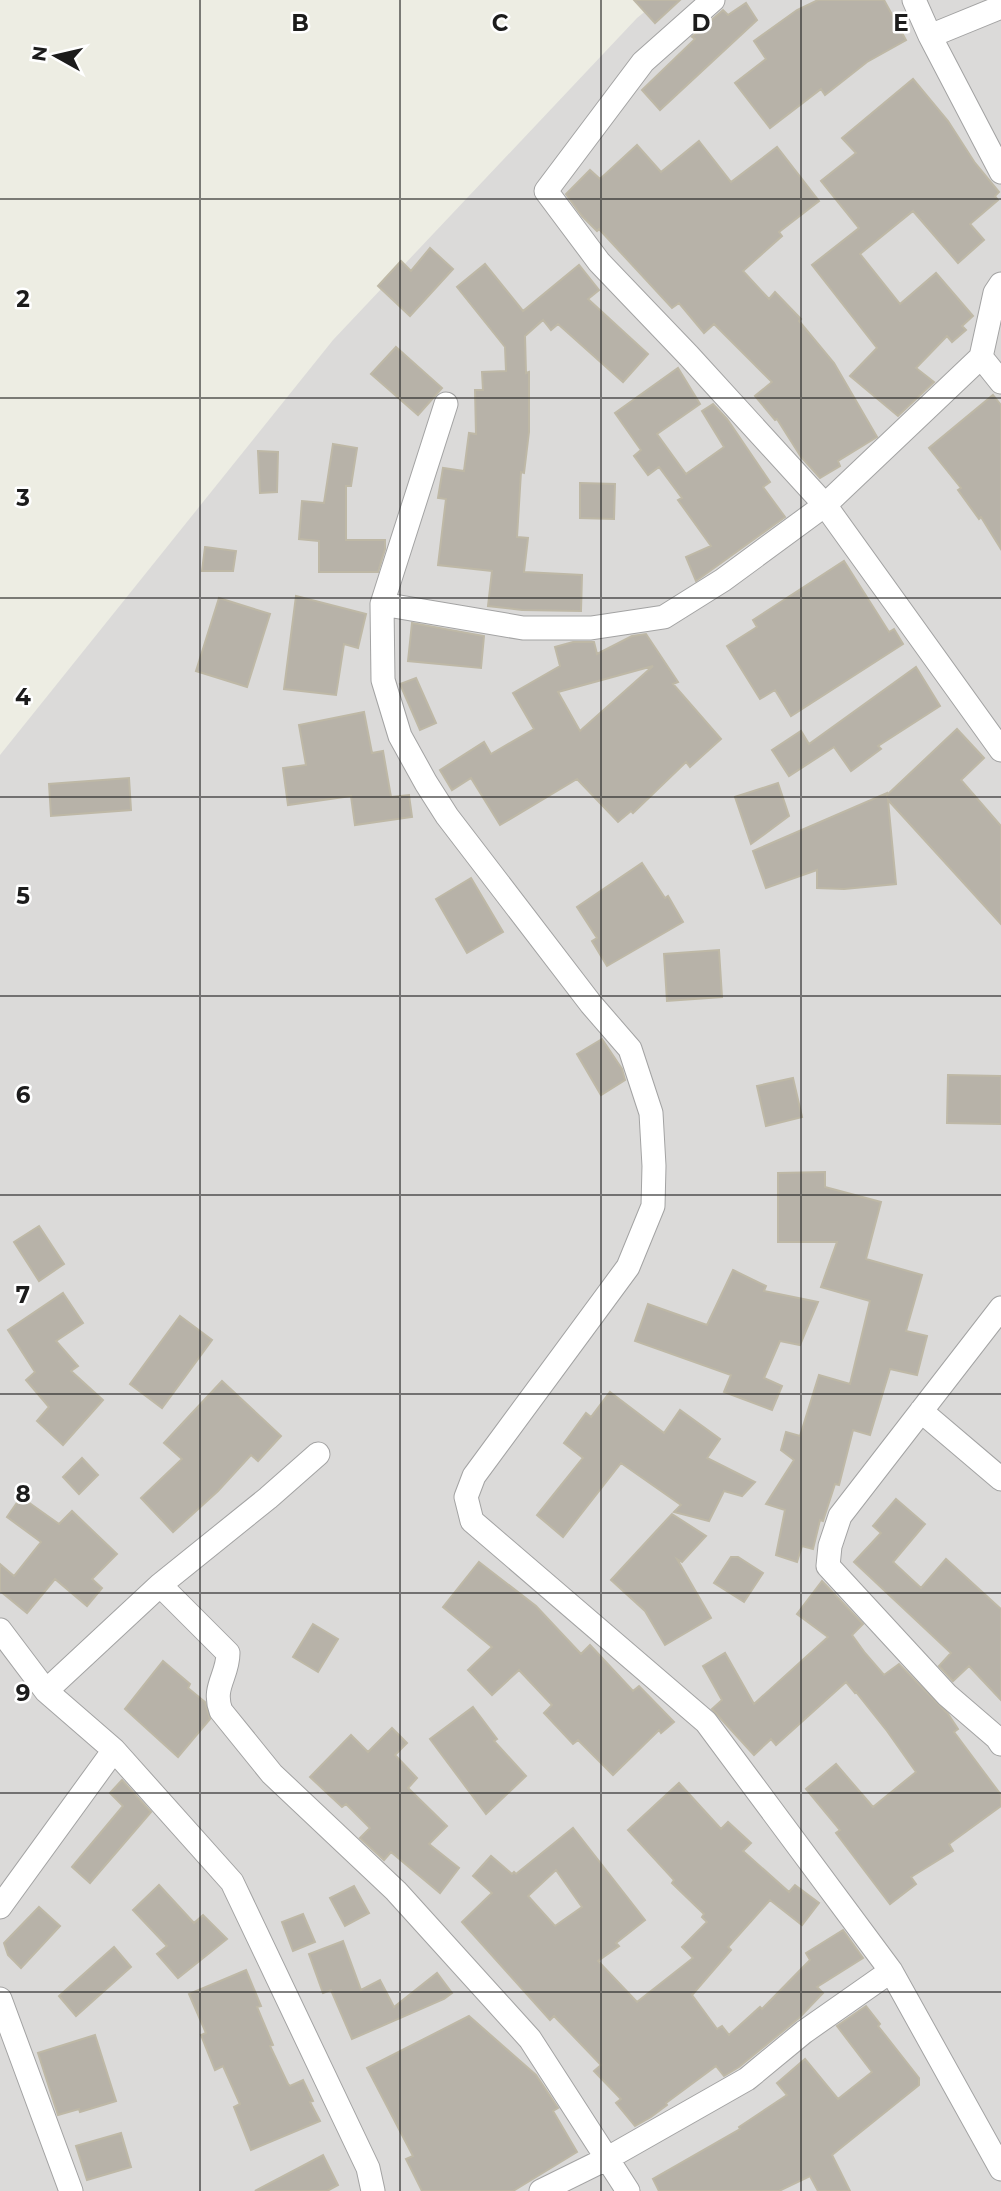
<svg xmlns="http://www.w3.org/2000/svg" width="1001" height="2191" viewBox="0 0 1001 2191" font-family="Montserrat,sans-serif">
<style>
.residential{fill:#dbdad9}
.building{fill:#b7b2a8;stroke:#beb8a6;stroke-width:2;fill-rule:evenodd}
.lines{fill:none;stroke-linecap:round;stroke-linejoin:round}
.minor-casing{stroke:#a3a3a3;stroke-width:25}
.minor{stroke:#fff;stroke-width:23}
.grid{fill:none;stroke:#1c1c1c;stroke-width:2;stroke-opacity:0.55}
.grid-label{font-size:23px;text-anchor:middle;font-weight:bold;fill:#1c1c1c;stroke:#fff;stroke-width:5;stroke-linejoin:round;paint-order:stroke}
</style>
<rect width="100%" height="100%" fill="#edede3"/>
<path class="residential" d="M659,0H1001V2191H0V755L333,340L637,18Z"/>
<path class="building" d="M634,0H680L655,23Z
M818,0H884L906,40L867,62L825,95L821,89L770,128L735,83L766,59L754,41L797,10Z
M746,3L757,20L660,110L642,90L695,39L692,37L723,10L728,15Z
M913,79L948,121L975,163L999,192L995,196L998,200L970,224L984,240L958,263L913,211L860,254L900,304L936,273L973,316L962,326L966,330L952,342L947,336L916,368L934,382L898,416L850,376L877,348L812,265L859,228L821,181L856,153L842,138Z
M699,141L731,182L777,147L819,201L779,232L782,236L743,271L769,299L775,292L801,319L799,321L834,363L877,437L838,461L840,466L820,478L801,457L777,419L775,420L755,396L772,382L714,324L704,333L679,303L672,308L599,229L597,231L582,216L566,194L590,170L600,179L637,145L661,172Z
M430,248L453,269L410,316L378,286L401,261L411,271Z
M485,264L523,311L579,265L599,290L588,299L648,354L623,382L558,324L551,330L543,320L525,336L526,373L529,372V432L524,473L521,472L517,537L528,538L524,572L582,575L581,611L522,610L488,606L492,571L438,565L446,499L438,498L443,468L464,471L469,433L476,434L475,390H483L482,372L506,371L505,347L457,287Z
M396,347L442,388L418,415L371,374Z
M678,368L700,404L657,434L686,474L724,447L702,411L713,404L727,419L770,482L763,487L785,517L696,581L686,557L711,546L678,500L682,498L659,467L648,475L634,456L641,450L615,413Z
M993,395L1001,405V549L981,517L979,519L958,490L961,488L929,448Z
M333,444L357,448L351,486H346V540H385V549L378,572H319V541L299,539L302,501L324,503Z
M258,451L278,452L277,492L260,493Z
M580,483L615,484L614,519L580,518Z
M205,547L236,551L233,571H202Z
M844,561L889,632L894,629L903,644L791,716L775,690L760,699L727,646L757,627L753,620Z
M296,596L366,614L358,648L344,644L336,695L284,689Z
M219,598L270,614L247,687L196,671Z
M412,623L484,636L481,668L408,661Z
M646,634L678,682L673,684L721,739L690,767L686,762L633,813L631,811L618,822L577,779L500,825L471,778L452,790L440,770L484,742L491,754L534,729L513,693L560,666L555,647L573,642H594L597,654L632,636ZM653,666L580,731L558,692Z
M916,667L940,706L878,746L881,749L851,771L834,747L789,776L772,750L801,731L809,744Z
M416,678L436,723L420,730L400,684Z
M364,712L372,753L383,751L391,797L409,795L412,817L355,825L351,796L288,805L283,768L306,765L299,725Z
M957,729L984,758L961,780L1001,826V924L888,800L896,884L844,889L817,888V870L766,888L753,851L887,793V795Z
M129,778L131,810L51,816L49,784Z
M778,783L789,816L751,844L735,797Z
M642,863L665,898L668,896L683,922L607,966L592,941L597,938L577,907Z
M471,878L503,932L467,953L436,899Z
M719,950L722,997L667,1001L664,954Z
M602,1039L622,1069L625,1080L601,1095L577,1054Z
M948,1075L1001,1076V1124L947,1123Z
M793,1078L802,1117L766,1126L757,1086Z
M825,1172V1187L881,1202L866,1259L922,1275L906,1331L927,1336L917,1375L890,1369L870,1435L853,1430L839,1485L835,1484L823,1521L820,1520L813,1549L802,1546L797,1562L776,1555L785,1510L766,1504L794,1460L781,1450L786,1432L800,1436L819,1375L850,1384L870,1301L821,1287L837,1242H778V1173Z
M39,1226L64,1264L39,1281L14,1242Z
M733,1270L766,1286L764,1291L818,1302L800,1345L780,1341L764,1378L782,1386L772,1410L724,1392L731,1375L635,1341L648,1304L707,1325Z
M63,1293L83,1323L56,1341L78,1366L71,1371L103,1400L63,1445L37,1421L49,1407L26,1380L35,1372L8,1330Z
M180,1316L212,1340L162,1408L130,1384Z
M222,1381L281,1436L258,1461L251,1455L218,1491L173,1532L141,1498L182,1459L164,1443Z
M610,1392L664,1433L680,1410L720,1439L707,1458L755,1482L742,1496L724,1491L709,1521L674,1512L681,1505L621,1463L563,1537L537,1515L583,1458L564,1443L586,1413L591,1417Z
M82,1458L98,1475L79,1494L63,1477Z
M21,1497L59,1524L72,1511L117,1554L92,1579L102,1588L87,1606L55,1579L27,1613L0,1591V1564L14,1576L41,1542L7,1517Z
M896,1499L925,1524L893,1562L921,1588L946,1559L1001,1609V1700L969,1666L953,1681L939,1666L951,1653L854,1562L881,1533L873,1526Z
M672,1514L706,1536L682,1562L677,1559L711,1618L665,1645L645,1611L611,1580Z
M731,1557H738L763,1573L744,1602L714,1583Z
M479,1562L536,1606L581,1654L590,1645L633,1691L639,1686L674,1722L661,1733L659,1730L613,1775L578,1740L573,1744L544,1713L552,1705L519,1670L492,1695L468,1670L492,1647L443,1607Z
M822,1581L863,1624L852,1635L865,1653L884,1675L899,1664L948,1714L958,1729L954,1732L1001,1795V1806L949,1844L953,1851L911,1877L916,1884L890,1904L836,1833L840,1830L806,1789L836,1764L873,1807L916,1772L887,1731L856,1692L855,1693L846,1682L776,1745L771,1739L754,1755L712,1709L722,1700L703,1666L725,1653L754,1704L828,1637L797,1614Z
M313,1624L338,1639L318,1672L293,1657Z
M163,1661L190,1684L188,1688L205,1702L210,1719L178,1757L125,1709Z
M473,1707L497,1739L494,1741L526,1776L486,1814L430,1739Z
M392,1728L407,1743L395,1755L417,1778L408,1788L447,1826L429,1844L459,1868L440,1893L391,1852L384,1860L360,1838L370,1828L346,1804L342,1807L310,1777L351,1735L368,1752Z
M122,1780L151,1812L90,1883L72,1867L123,1806L110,1793Z
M679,1783L721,1829L728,1822L751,1843L743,1851L789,1892L795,1885L819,1903L802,1925L770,1900L728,1947L731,1950L692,1995L717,2029L722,2026L729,2035L760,2007L762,2009L810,1960L806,1953L843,1930L863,1958L817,1987L823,1993L799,2018L739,2067L724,2076L716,2066L666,2103L667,2105L651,2117L635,2126L616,2103L621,2099L594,2071L601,2065L554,2016L550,2020L462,1922L492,1893L473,1876L491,1856L512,1874L514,1872L516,1874L573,1828L645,1920L616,1943L619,1946L598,1961L637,2002L693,1958L682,1947L707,1922L702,1917L704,1914L672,1883L674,1880L628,1830ZM556,1870L582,1907L555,1926L528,1896Z
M159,1885L194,1923L203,1915L227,1939L178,1978L157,1954L167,1946L133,1910Z
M354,1886L369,1913L345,1926L330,1898Z
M39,1907L60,1926L21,1968L8,1955L4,1943Z
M303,1914L315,1942L293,1951L282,1922Z
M343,1941L361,1990L380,1980L394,2007L437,1973L452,1993L444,1999L352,2039L331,1990L323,1993L309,1954Z
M114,1947L131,1967L76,2016L59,1996Z
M246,1970L261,2006L257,2007L273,2045L270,2046L288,2084L290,2086L303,2080L313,2101L310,2102L320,2121L251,2150L234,2107L240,2104L223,2066L215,2070L201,2035L206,2033L189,1994Z
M866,2006L880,2024L878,2026L919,2078V2085L832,2155L850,2191H818L810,2176L779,2191H659L653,2179L740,2129L739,2127L787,2095L777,2083L805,2059L838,2099L872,2072L837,2026Z
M469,2016L536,2075L558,2108L553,2111L577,2152L513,2191H422L406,2159L413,2156L367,2068Z
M95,2035L116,2101L80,2112L79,2109L58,2115L38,2053Z
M121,2133L131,2167L87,2180L76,2146Z
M323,2155L338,2185L327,2191H255Z"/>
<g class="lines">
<g class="minor-casing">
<path id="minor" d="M713,0L643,62L546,191L599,262L689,356L825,505L981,357L995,293L1001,284
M914,0L930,36L1001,172
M930,36L1001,7
M981,357L1001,382
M446,404L382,604L383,680L400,736L426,783L447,816L591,1004L630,1049L651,1113L654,1166L653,1206L628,1267L474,1476L466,1497L472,1521L706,1722L891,1971L1001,2169
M382,604L523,628H591L664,617L723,580L825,505L1001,750
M1001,1308L840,1516L830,1546L828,1566L947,1695L997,1738L1001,1744
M921,1411L1001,1479
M160,1585L228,1653C228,1676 212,1687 221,1711L272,1774L396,1891L530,2039L628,2191
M0,1630L46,1691L114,1750L232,1882L368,2168L373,2191
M46,1691L160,1585L268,1498L318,1454
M0,1907L114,1750
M0,1999L71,2191
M541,2191L608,2158L747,2079L804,2032L891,1971"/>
</g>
<use href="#minor" class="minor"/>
</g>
<path class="grid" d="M200,0V2191M400,0V2191M601,0V2191M801,0V2191M0,199H1001M0,398H1001M0,598H1001M0,797H1001M0,996H1001M0,1195H1001M0,1394H1001M0,1593H1001M0,1793H1001M0,1992H1001"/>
<g class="grid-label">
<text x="300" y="31">B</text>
<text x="500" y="31">C</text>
<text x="701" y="31">D</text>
<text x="901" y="31">E</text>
<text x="23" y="307">2</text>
<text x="23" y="506">3</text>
<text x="23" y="705">4</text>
<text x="23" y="904">5</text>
<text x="23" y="1103">6</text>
<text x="23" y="1303">7</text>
<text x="23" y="1502">8</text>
<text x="23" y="1701">9</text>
</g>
<g transform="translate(56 56) rotate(278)" stroke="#ffffff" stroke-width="5" paint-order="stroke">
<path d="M0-5L12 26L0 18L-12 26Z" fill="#1c1c1c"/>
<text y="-10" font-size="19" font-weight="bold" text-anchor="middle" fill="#1c1c1c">N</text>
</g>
</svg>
